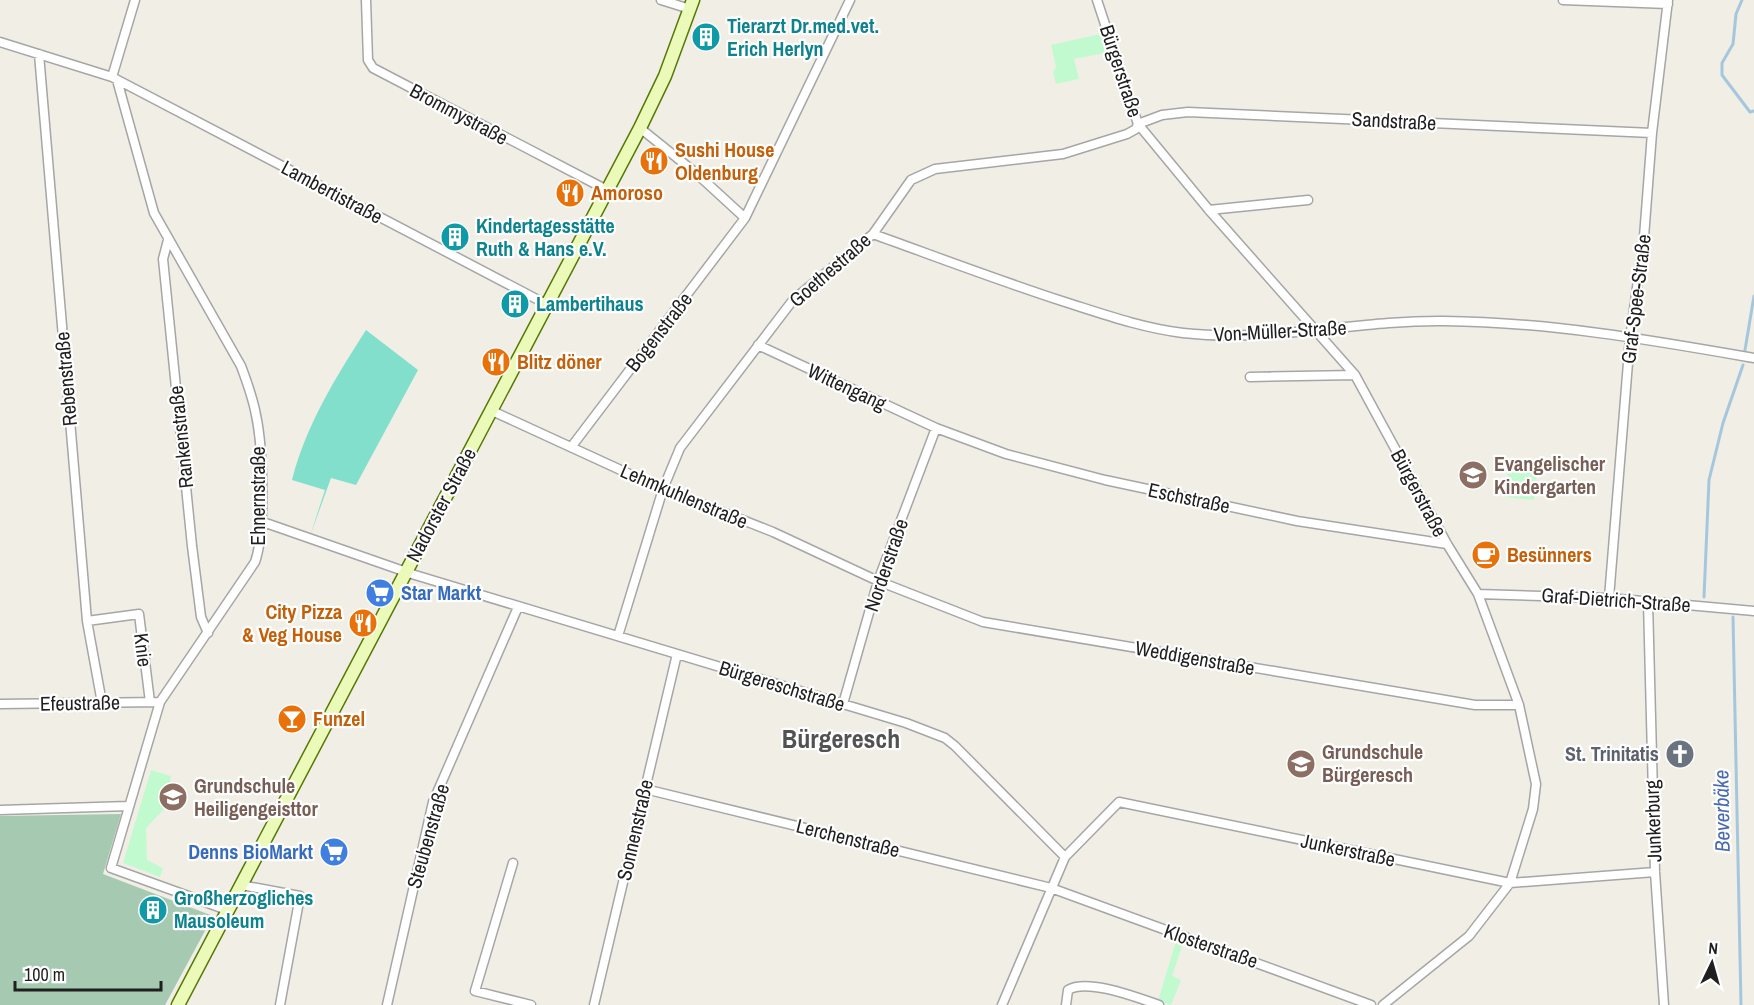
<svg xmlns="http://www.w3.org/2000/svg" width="1754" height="1005" viewBox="0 0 1754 1005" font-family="'Archivo Narrow',sans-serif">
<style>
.cemetery{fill:#a6c9b1}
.park{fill:#c2fad0}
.pitch{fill:#82dfcc}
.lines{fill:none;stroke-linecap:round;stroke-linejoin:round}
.stream{stroke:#a5c7de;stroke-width:3}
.street-casing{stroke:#a6a6a6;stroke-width:11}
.secondary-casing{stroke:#567804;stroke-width:15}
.street{stroke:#fff;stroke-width:8}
.secondary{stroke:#ebfab9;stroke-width:12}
.labels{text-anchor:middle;stroke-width:4.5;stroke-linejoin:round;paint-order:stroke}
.culture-label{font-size:20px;font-weight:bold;fill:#0d838f;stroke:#fff;text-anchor:start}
.street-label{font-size:20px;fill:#1f1f1f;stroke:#fff}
.food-label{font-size:20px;font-weight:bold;fill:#c56008;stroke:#fff;text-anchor:start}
.education-label{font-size:20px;font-weight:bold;fill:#785e54;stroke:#fff;text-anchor:start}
.shop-label{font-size:20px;font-weight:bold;fill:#366cbe;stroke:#fff;text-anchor:start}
.worship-label{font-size:20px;font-weight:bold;fill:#5b616d;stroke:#fff;text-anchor:end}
.water-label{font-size:21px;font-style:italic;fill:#4a6bb0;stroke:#fff}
.district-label{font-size:26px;font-weight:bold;fill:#525252;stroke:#fff}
</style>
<rect width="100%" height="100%" fill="#f0eee5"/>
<path class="cemetery" d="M121,814L103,874L213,916L165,1005H0V816Z"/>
<path class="park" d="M1109,32L1115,51L1074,59L1079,79L1056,84L1053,72L1056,67L1051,45Z
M1508,470L1537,473L1534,500L1505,497Z
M151,770L171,776L166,807L146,828L147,860L163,868L160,877L123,863Z
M1176,941L1183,943L1172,976L1181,980L1171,1005L1158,1001Z"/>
<path class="pitch" d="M366,330L418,370L356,485L331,478L310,536L325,490L292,480C306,425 336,377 366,330Z"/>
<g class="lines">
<path class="stream" d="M1742,0L1736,14L1733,44L1722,63V75L1750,112L1754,111
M1745,350L1754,296
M1704,597L1709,480L1723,423L1743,365
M1733,617L1741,1005"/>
<g class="street-casing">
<path id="street" d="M366,0L368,60L373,68L607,190
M661,0L690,9
M1097,0L1138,124L1209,210L1355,375L1447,544L1478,594L1519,705L1536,784L1533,809L1510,883L1469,936L1383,1005
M1563,0L1668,4
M0,42L112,77L546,304
M39,54L87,621L102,703
M112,77L135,0
M117,80L154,213L241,366C247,382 253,398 256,415C263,448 266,531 255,562L160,702L111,868L227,910
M640,128L697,174L745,218
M1209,210L1308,200
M873,234C937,257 1000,281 1065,302C1103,314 1142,328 1183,333C1274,343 1355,320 1444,321C1549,322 1651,340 1754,358
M168,240L163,259L192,546L201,617L208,633
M758,345L936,428L1006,454L1105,480L1297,521L1447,544
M1250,377L1355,375
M490,410L649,483L773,532L878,581L983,622L1475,705H1519
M572,446L745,218L850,0
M260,521L415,575L906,723L945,738L955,746L1065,857L1002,1005
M1478,594L1609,598L1754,611
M1609,598L1630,338L1644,237L1652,133L1668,0
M1648,602L1655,872L1664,1005
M87,621L139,614L150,702
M618,636L663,489L680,448L793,300L873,234L911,180L935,169L1063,154L1127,134L1136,129L1138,124L1162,115L1188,112L1652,133
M0,704L160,702
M843,704L878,581L936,428
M645,789L1051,888L1371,1005
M0,810L129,806
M1065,857L1119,802L1510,883L1655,872
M513,863L475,991L531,1005
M241,885L300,896L280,1005
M387,1005L433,802L518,607
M594,1005L677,654
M1066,1005L1068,990C1088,978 1138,998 1159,1005"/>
</g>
<g class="secondary-casing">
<path id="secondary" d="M178,1005L640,128L665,76L693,0"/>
</g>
<use href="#street" class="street"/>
<use href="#secondary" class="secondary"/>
</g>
<defs>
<g id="building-disc" transform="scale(1.5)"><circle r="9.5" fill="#0f9aa8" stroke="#fff"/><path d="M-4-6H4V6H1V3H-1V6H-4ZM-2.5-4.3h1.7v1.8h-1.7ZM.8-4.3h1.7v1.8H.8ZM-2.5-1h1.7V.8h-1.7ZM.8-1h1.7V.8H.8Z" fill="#fff"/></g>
<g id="restaurant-disc" transform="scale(1.5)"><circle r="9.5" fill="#e8710a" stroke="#fff"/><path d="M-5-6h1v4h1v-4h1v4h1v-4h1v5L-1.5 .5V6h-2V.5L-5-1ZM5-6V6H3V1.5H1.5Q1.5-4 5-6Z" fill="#fff"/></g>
<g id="school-disc" transform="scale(1.5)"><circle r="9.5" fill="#8d6e63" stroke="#fff"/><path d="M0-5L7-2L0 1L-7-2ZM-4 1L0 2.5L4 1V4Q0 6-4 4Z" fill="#fff"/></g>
<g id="cafe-disc" transform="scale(1.5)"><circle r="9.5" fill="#e8710a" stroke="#fff"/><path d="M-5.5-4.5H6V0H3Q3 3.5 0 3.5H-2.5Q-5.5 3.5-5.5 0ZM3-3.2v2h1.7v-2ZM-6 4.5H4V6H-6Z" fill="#fff"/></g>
<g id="supermarket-disc" transform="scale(1.5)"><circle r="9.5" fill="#3f7fe0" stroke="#fff"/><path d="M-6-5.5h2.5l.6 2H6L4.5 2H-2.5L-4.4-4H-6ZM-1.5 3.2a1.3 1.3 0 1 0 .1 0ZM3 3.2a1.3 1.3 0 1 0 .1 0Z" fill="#fff"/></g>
<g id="bar-disc" transform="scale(1.5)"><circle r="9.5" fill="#e8710a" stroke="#fff"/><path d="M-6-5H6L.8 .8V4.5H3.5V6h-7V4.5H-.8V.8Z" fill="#fff"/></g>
<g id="church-disc" transform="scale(1.5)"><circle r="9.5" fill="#6b7280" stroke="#fff"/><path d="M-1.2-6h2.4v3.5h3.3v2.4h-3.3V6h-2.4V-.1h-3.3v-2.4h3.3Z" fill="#fff"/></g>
</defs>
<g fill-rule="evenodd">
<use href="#building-disc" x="706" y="37"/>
<use href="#restaurant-disc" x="654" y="161"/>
<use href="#restaurant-disc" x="570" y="193"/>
<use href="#building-disc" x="455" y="237"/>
<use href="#building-disc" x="515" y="304"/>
<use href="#restaurant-disc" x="496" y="362"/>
<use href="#school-disc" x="1473" y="475"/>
<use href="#cafe-disc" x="1486" y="555"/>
<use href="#supermarket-disc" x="380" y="593"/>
<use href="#restaurant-disc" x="363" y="623"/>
<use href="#bar-disc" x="292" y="719"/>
<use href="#church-disc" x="1680" y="754"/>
<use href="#school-disc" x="1301" y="764"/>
<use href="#school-disc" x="173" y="797"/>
<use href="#supermarket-disc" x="334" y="852"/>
<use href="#building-disc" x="153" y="910"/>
</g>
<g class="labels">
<g class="culture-label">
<text x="727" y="33">Tierarzt Dr.med.vet.<tspan x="727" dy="23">Erich Herlyn</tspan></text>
<text x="476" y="233">Kindertagesstätte<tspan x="476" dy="23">Ruth &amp; Hans e.V.</tspan></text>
<text x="536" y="311">Lambertihaus</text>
<text x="174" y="905">Großherzogliches<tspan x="174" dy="23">Mausoleum</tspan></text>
</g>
<g class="street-label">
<text transform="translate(1121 71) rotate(72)" y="7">Bürgerstraße</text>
<text transform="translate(459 114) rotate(28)" y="7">Brommystraße</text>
<text transform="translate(1394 121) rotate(3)" y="7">Sandstraße</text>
<text transform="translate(332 192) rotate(28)" y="7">Lambertistraße</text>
<text transform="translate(830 270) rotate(-41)" y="7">Goethestraße</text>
<text transform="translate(1636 299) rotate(-83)" y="7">Graf-Spee-Straße</text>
<text transform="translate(1280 331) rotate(-3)" y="7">Von-Müller-Straße</text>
<text transform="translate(659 332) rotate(-52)" y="7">Bogenstraße</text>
<text transform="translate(66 379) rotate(-95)" y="7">Rebenstraße</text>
<text transform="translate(847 387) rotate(25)" y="7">Wittengang</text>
<text transform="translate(181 437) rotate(-96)" y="7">Rankenstraße</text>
<text transform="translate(1419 493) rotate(62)" y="7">Bürgerstraße</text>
<text transform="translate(258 496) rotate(-90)" y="7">Ehnernstraße</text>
<text transform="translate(684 496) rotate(23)" y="7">Lehmkuhlenstraße</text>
<text transform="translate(1189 498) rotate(12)" y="7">Eschstraße</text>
<text transform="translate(441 505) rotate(-62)" y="7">Nadorster Straße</text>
<text transform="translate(886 565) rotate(-71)" y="7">Norderstraße</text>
<text transform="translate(1616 600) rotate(4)" y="7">Graf-Dietrich-Straße</text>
<text transform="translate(143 650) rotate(83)" y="7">Knie</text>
<text transform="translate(1195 658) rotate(10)" y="7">Weddigenstraße</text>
<text transform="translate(782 686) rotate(17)" y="7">Bürgereschstraße</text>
<text transform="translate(80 703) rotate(-1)" y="7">Efeustraße</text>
<text transform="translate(1653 821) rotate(-92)" y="7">Junkerburg</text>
<text transform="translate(635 830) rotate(-77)" y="7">Sonnenstraße</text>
<text transform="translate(428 836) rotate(-74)" y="7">Steubenstraße</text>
<text transform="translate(848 838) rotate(14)" y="7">Lerchenstraße</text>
<text transform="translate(1348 850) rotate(12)" y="7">Junkerstraße</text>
<text transform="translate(1211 946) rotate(19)" y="7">Klosterstraße</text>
</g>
<g class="food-label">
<text x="675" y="157">Sushi House<tspan x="675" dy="23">Oldenburg</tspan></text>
<text x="591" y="200">Amoroso</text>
<text x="517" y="369">Blitz döner</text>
<text x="1507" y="562">Besünners</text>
<text x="342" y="619" text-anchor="end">City Pizza<tspan x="342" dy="23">&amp; Veg House</tspan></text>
<text x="313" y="726">Funzel</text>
</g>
<g class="education-label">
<text x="1494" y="471">Evangelischer<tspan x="1494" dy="23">Kindergarten</tspan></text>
<text x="1322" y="759">Grundschule<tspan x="1322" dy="23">Bürgeresch</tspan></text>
<text x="194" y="793">Grundschule<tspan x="194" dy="23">Heiligengeisttor</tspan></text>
</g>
<g class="shop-label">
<text x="401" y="600">Star Markt</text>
<text x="313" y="859" text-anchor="end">Denns BioMarkt</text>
</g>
<g class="worship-label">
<text x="1659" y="761">St. Trinitatis</text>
</g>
<g class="water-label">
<text transform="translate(1722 811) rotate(-91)" y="7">Beverbäke</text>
</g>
<g class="district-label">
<text x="841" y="748">Bürgeresch</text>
</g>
</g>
<g transform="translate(1712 963) rotate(5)" stroke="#ffffff" stroke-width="4.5" paint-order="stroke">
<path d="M0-4.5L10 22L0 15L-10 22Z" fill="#1f1f1f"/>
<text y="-9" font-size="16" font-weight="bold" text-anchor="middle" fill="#1f1f1f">N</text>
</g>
<path d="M15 981v9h146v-9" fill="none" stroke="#1f1f1f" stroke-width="3"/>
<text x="24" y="981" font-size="18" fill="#1f1f1f" stroke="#ffffff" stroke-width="4.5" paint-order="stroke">100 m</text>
</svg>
